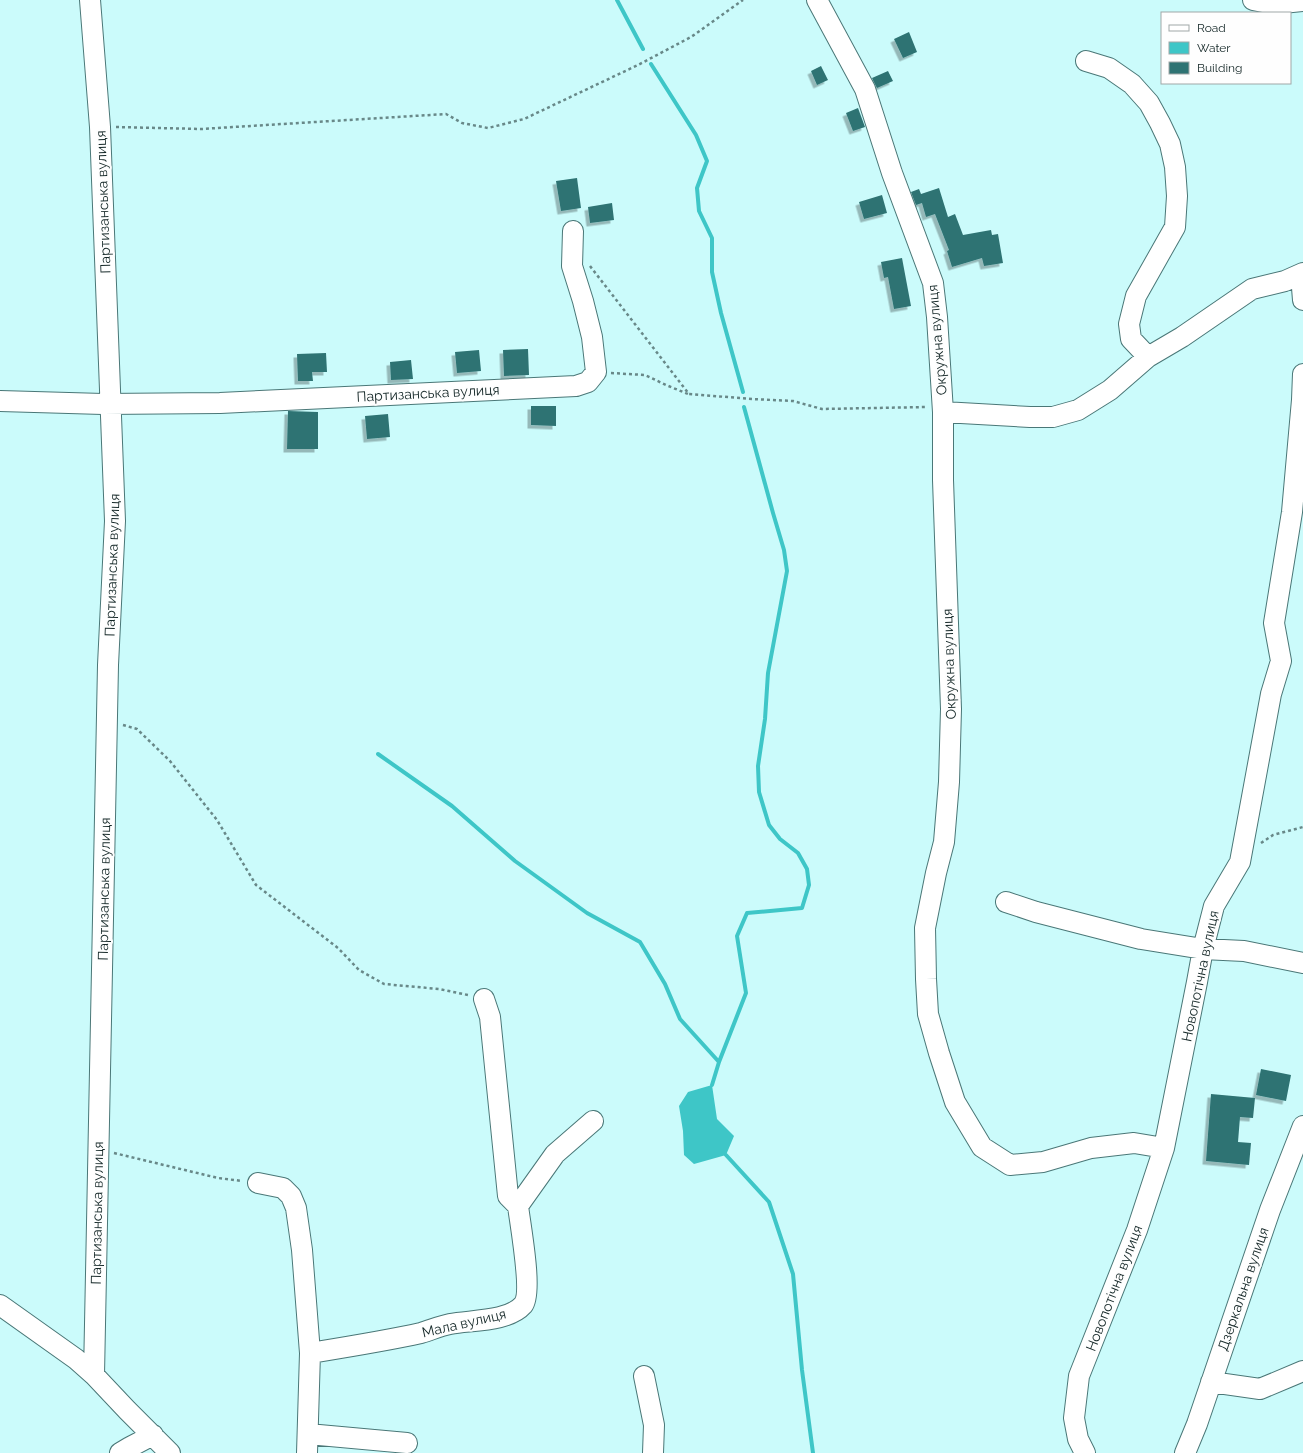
<svg xmlns="http://www.w3.org/2000/svg" width="1303" height="1453" viewBox="0 0 1303 1453" font-family="Raleway,sans-serif">
<style>
.water{fill:#3ec6c7}
.lines{fill:none;stroke-linecap:round;stroke-linejoin:round}
.stream{stroke:#3ec6c7;stroke-width:4}
.building{fill:#2e7373;filter:url(#shadow)}
.minor-casing{stroke:#4a7777;stroke-width:22}
.path{stroke:#688888;stroke-width:2.5;stroke-dasharray:3 3;stroke-linecap:butt}
.minor{stroke:#fff;stroke-width:20}
.labels{text-anchor:middle;stroke-width:4;stroke-linejoin:round;paint-order:stroke}
.street-label{font-size:14px;fill:#122525;stroke:#fefefe}
</style>
<defs>
<filter id="shadow"><feDropShadow dx="-3.5" dy="3.5" stdDeviation="0" flood-color="#0004"/></filter>
</defs>
<rect width="100%" height="100%" fill="#cbfbfb"/>
<path class="water" d="M712,1085L717,1119L734,1136L726,1155L694,1164L684,1155L683,1131L679,1106L688,1092Z"/>
<g class="lines">
<path class="stream" d="M617,0L643,49
M651,64L696,135L707,161L697,188L699,211L712,238V272L721,313L743,392
M378,754L452,806L515,861L587,913L640,942L665,984L680,1019L719,1062
M712,1085L719,1062L746,993L737,936L747,913L802,908L809,885L807,869L798,853L780,839L769,825L759,792L758,766L765,719L768,673L787,571L784,550L773,513L744,407
M726,1155L769,1202L793,1274L802,1370L813,1453"/>
</g>
<path class="building" d="M909,32L917,52L903,58L894,39Z
M821,66L828,80L817,85L811,71Z
M888,71L893,81L877,88L872,78Z
M858,108L865,127L853,131L846,113Z
M577,178L581,208L561,211L556,181Z
M939,188L948,217L955,214L963,235L991,230L992,235L998,234L1003,263L984,266L982,258L952,267L947,251L949,250L935,214L926,217L922,203L916,205L911,192L919,189L921,194Z
M882,195L887,213L864,219L859,202Z
M612,203L614,220L590,223L588,207Z
M902,258L911,306L894,309L888,277L884,278L881,262Z
M528,349L529,375L504,376L503,350Z
M479,350L481,371L457,373L455,352Z
M326,353L327,372H312L313,381H298L297,354Z
M411,360L413,379L391,380L390,362Z
M531,406H556V426L531,425Z
M288,411L318,412V449H287Z
M388,414L390,437L367,439L365,416Z
M1261,1069L1291,1075L1286,1101L1256,1095Z
M1211,1094L1255,1098L1253,1118L1240,1117L1238,1142L1251,1143L1249,1165L1206,1161Z"/>
<g class="lines">
<g class="minor-casing">
<path id="minor" d="M90,0L100,127L115,521L108,665L94,1375
M817,0L865,89L892,173L933,283L937,317L943,412V480L951,709L949,782L944,842L936,873L925,928L926,979L928,1014L939,1053L955,1102L982,1147L1010,1165L1043,1162L1091,1148L1134,1143L1164,1148
M1253,0L1273,4L1303,1
M1086,61L1109,68L1132,84L1149,103L1160,123L1170,144L1175,167L1177,196L1175,227L1136,296L1129,324L1131,339L1148,357
M1301,275L1303,300
M0,401L103,404L220,403L576,386L588,382L596,372L592,337L583,301L572,266L573,231
M943,412L1030,417H1053L1078,410L1110,390L1148,357L1182,337L1252,289L1285,281L1303,273
M1006,902L1036,912L1141,939L1203,949L1244,951L1303,963
M484,999L490,1017L508,1196L518,1206
M258,1183L283,1188L291,1196L296,1208L302,1250L310,1353L307,1453
M0,1305L76,1359L94,1375L127,1410L170,1453
M310,1353C347,1347 385,1341 421,1333C431,1330 440,1326 450,1324C471,1320 508,1322 523,1305C533,1293 520,1223 518,1206L555,1154L593,1121
M644,1376L654,1425L653,1453
M1211,1382L1260,1389L1303,1371
M308,1434L407,1443
M120,1453L130,1447L153,1435
M1085,1453L1078,1439L1074,1418L1079,1376L1137,1230L1164,1148L1197,982L1203,949L1214,906L1240,862L1271,694L1281,661L1274,623L1292,512L1302,400L1303,374
M1185,1453L1197,1424L1270,1210L1303,1126"/>
</g>
<path class="path" d="M116,127L201,129L446,114L462,123L488,128L524,119L638,65L691,37L743,0
M590,266L689,394L752,399L793,401L822,409L927,407
M611,373L645,375L666,385L688,394
M123,725L137,729L170,761L217,820L256,885L338,948L359,970L384,984L439,989L468,995
M1261,843L1273,835L1303,827
M114,1153L218,1178L242,1181"/>
<use href="#minor" class="minor"/>
</g>
<g class="labels">
<g class="street-label">
<text transform="translate(103 202) rotate(-92)" y="5">Партизанська вулиця</text>
<text transform="translate(937 340) rotate(-95)" y="5">Окружна вулиця</text>
<text transform="translate(428 393) rotate(-3)" y="5">Партизанська вулиця</text>
<text transform="translate(112 565) rotate(-88)" y="5">Партизанська вулиця</text>
<text transform="translate(949 664) rotate(-92)" y="5">Окружна вулиця</text>
<text transform="translate(104 889) rotate(-89)" y="5">Партизанська вулиця</text>
<text transform="translate(1200 976) rotate(-78)" y="5">Новопотічна вулиця</text>
<text transform="translate(97 1213) rotate(-89)" y="5">Партизанська вулиця</text>
<text transform="translate(1114 1288) rotate(-69)" y="5">Новопотічна вулиця</text>
<text transform="translate(1243 1289) rotate(-71)" y="5">Дзеркальна вулиця</text>
<text transform="translate(464 1323) rotate(-13)" y="5">Мала вулиця</text>
</g>
</g>
<rect x="1161" y="12" width="130" height="72" fill="#fefefe" stroke="#a0a7a7"/>
<rect x="1169" y="25" width="20" height="6" fill="#ffffff" stroke="#a0a7a7"/>
<text x="1197" y="32" font-size="12" fill="#122525">Road</text>
<rect x="1169" y="42" width="20" height="12" fill="#3ec6c7" stroke="#a0a7a7"/>
<text x="1197" y="52" font-size="12" fill="#122525">Water</text>
<rect x="1169" y="62" width="20" height="12" fill="#2e7373" stroke="#a0a7a7"/>
<text x="1197" y="72" font-size="12" fill="#122525">Building</text>
</svg>
